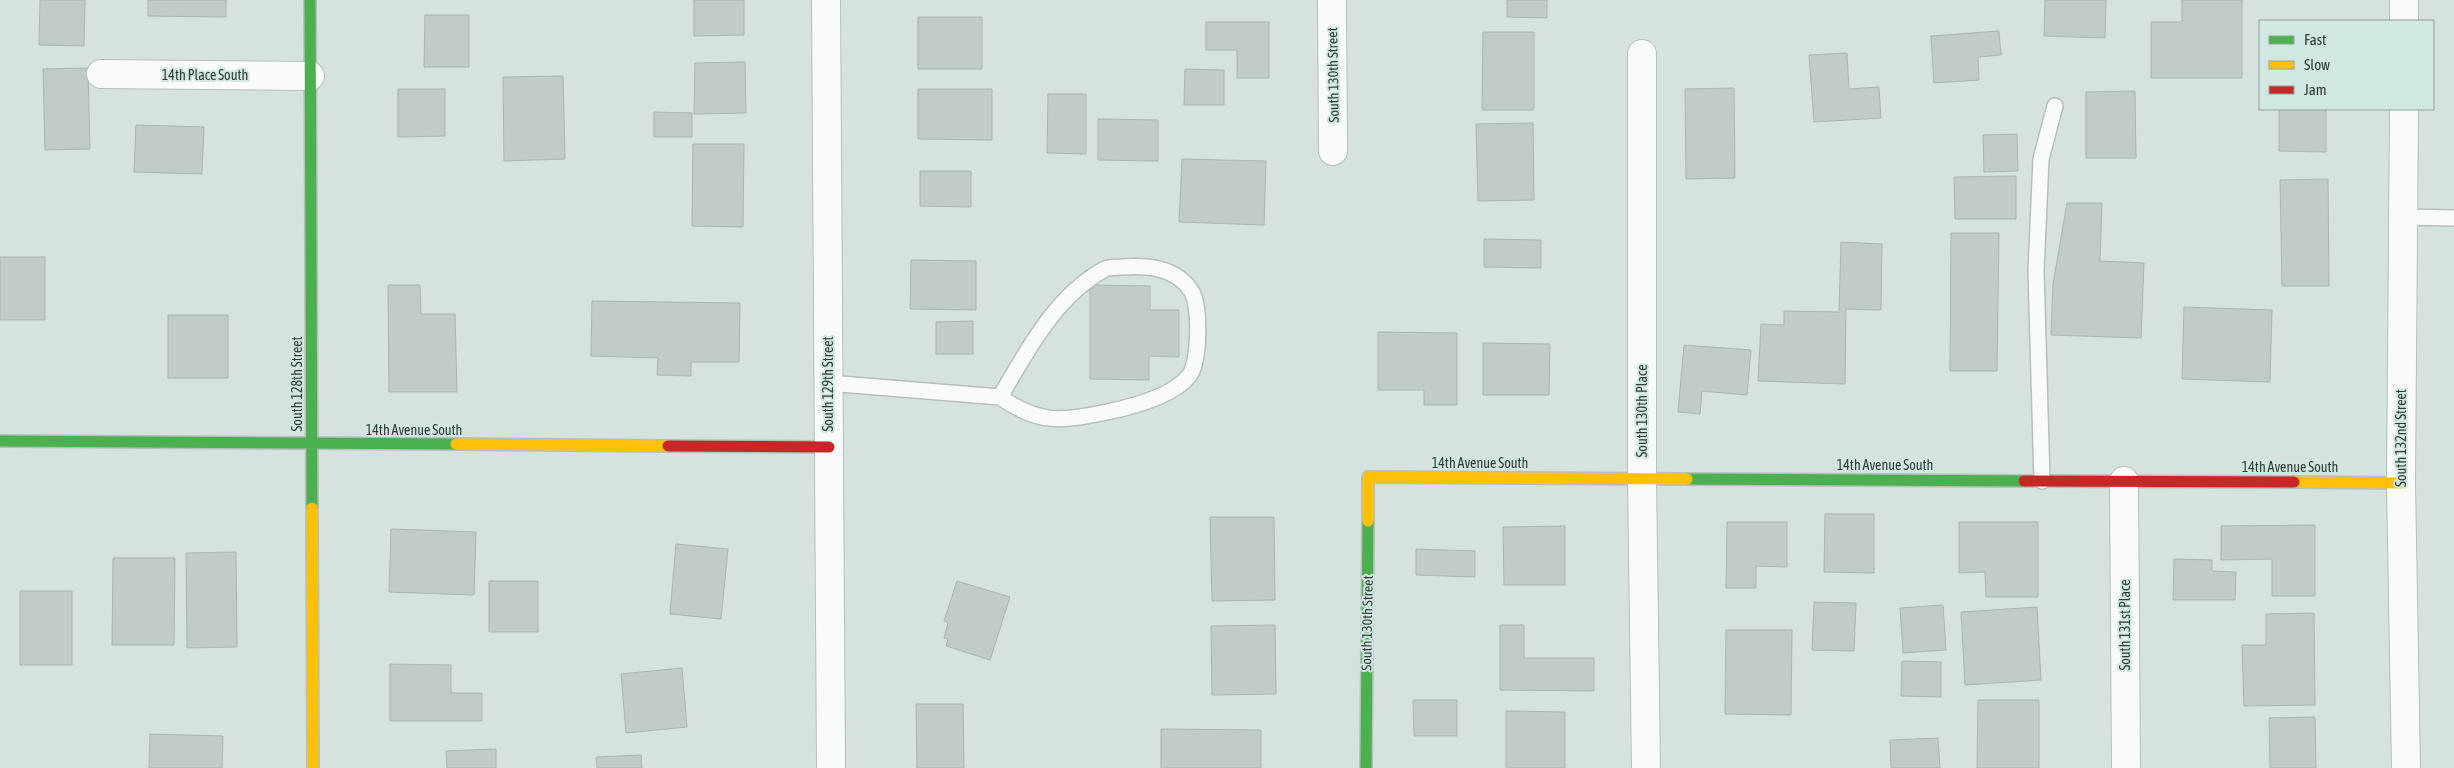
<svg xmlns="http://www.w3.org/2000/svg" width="2454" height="768" viewBox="0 0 2454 768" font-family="'Asap Condensed',sans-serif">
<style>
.building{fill:#c1cbc8;stroke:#abb4b2}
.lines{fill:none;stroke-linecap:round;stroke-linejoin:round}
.lane-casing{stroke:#b6bfbd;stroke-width:18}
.street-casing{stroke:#b6bfbd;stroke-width:30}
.fast-casing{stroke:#b6bfbd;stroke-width:14}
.slow-casing{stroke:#b6bfbd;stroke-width:14}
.jam-casing{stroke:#b6bfbd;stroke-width:14}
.lane{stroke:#f9fbfa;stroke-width:15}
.street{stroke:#f9fbfa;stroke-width:28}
.fast{stroke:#4caf50;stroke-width:11}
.slow{stroke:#ffc107;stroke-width:11}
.jam{stroke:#c62828;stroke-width:11}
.labels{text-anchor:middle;stroke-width:4;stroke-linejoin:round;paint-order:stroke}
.street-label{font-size:14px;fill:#313a37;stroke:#d1e7e1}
</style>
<rect width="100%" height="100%" fill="#d6e2df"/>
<path class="building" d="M40,0H85L84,46L39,45Z
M148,0H226V17L148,16Z
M694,0H744V35L694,36Z
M1507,0H1547V18L1507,17Z
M2045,0H2106L2105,38L2044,36Z
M2182,0H2242V78H2151V22H2182Z
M425,15H469V67H424Z
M918,17H982V69H918Z
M1206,22H1269V78H1237V50H1206Z
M1999,31L2001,55L1978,57L1979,80L1934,83L1931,36Z
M1483,32H1534V110H1482Z
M1847,53L1849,89L1879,87L1881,118L1814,122L1809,55Z
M745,62L746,113L694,114L695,63Z
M88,68L90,149L45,150L43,69Z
M1185,69L1224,70V105H1184Z
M563,76L565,159L504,161L503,77Z
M1734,88L1735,178L1686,179L1685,89Z
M398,89H445V136L398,137Z
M918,89H992V140L918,139Z
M2135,91L2136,158H2086V92Z
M1048,94H1086V154L1047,153Z
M2279,109H2326V152L2279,151Z
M654,112L692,113V137H654Z
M1098,119L1158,120V161L1098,160Z
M1533,123L1534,200L1478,201L1476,124Z
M136,125L204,127L202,174L134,172Z
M2017,134L2018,171L1984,172L1983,135Z
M693,144H744L743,227L692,226Z
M1182,159L1266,161L1264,225L1179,222Z
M920,171H971V207L920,206Z
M2016,176V219H1955L1954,177Z
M2328,179L2329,286H2282L2280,180Z
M2067,203H2102L2100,261L2144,263L2141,338L2051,335L2053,284Z
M1951,233H1999L1997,371H1950Z
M1484,239L1541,240V268L1484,267Z
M1841,242L1882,244L1881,310L1846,309L1845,384L1758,381L1761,324L1784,325V311L1839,312Z
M0,257H45V320H0Z
M911,260L976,261V310L910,309Z
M388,285H420L421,314H455L457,392H389Z
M1090,285L1150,286V310H1179V357L1149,356V380L1090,379Z
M592,301L740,303L739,362H691V376L657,375L658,358L591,356Z
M2184,307L2272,310L2270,382L2182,379Z
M168,315H228V378H168Z
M973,321V354H936V322Z
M1378,332L1457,333V405H1424V390H1378Z
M1483,343L1550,344L1549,395H1483Z
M1684,345L1751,350L1747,395L1702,391L1700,414L1678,412Z
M1825,514H1874V573L1824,572Z
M1210,517H1274L1275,600L1212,601Z
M1727,522H1787V567L1756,566V588H1726Z
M1959,522H2038V597H1986L1985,572L1959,573Z
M2315,525V596H2272V559L2221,560V526Z
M1565,526V585H1504L1503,527Z
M391,529L476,532L474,595L389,592Z
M676,544L728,549L721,619L670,614Z
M1416,549L1475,551V577L1416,575Z
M236,552L237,647L187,648L186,553Z
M113,558H175L174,645H112Z
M2174,559L2212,560V571L2236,572L2235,600H2173Z
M489,581H538V632H489Z
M957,581L1010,597L990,660L946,646L948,639L944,638L948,623L944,621Z
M20,591H72V665H20Z
M1814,602L1856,603L1854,651L1812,650Z
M1943,605L1946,650L1903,653L1900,608Z
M2037,607L2041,680L1965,685L1961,612Z
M2314,613L2315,705L2244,706L2242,645H2266V614Z
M1275,625L1276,694L1212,695L1211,626Z
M1500,625H1524V658H1594V691L1500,690Z
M1726,630H1792L1791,715L1725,714Z
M1902,661L1941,662V697L1901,696Z
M390,664L451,665V693H482V721H390Z
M682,668L687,727L626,733L621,674Z
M1413,700H1457V736H1414Z
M1978,700H2039V768H1977Z
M916,704H963L964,768H917Z
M1506,711L1565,712V768H1506Z
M2315,717L2316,768H2270L2269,718Z
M1161,729L1261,730V768H1161Z
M150,734L223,736L222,768H149Z
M1938,738L1940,768H1891L1890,740Z
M496,749V768H447L446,751Z
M641,755L642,768H597L596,757Z"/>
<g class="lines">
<g class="lane-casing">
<path id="lane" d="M2403,217L2454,218
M828,383L1000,397C1040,425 1061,421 1107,412C1131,407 1173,396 1189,376C1200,362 1201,302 1190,289C1174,267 1146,265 1121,267C1115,267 1108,267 1103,270C1054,298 1028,350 1000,397
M2042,481L2036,271L2041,159L2055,106"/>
</g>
<g class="street-casing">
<path id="street" d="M826,0L831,768
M1332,0L1333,151
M2404,21V0
M1642,54V479L1646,768
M101,74L310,76
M2404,109L2401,483L2406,768
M2124,481L2126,768"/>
</g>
<g class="fast-casing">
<path id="fast" d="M310,0L312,508
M0,441L456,444
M1687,479L2024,481
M1366,768L1368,521"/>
</g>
<g class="slow-casing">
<path id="slow" d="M456,444L668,446
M2294,482L2401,483
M312,508L313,768
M1368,521V477L1687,479"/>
</g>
<g class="jam-casing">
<path id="jam" d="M668,446L829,447
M2024,481L2294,482"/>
</g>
<use href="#lane" class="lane"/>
<use href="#street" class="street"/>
<use href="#fast" class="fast"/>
<use href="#slow" class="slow"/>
<use href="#jam" class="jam"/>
</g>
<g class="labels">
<g class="street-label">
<text x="205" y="80">14th Place South</text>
<text transform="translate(1333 75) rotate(-91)" y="5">South 130th Street</text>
<text transform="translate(297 384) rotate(-90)" y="5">South 128th Street</text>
<text transform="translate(828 384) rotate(-90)" y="5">South 129th Street</text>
<text transform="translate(1642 411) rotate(-90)" y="5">South 130th Place</text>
<text x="414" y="435">14th Avenue South</text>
<text transform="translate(2401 438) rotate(-90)" y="5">South 132nd Street</text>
<text x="1480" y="468">14th Avenue South</text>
<text x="1885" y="470">14th Avenue South</text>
<text x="2290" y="472">14th Avenue South</text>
<text transform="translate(1367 623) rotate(-89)" y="5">South 130th Street</text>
<text transform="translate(2125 625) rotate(-90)" y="5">South 131st Place</text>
</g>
</g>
<rect x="2259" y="20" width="175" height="90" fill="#d1e7e1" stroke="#91a29d"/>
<rect x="2269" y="36" width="25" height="8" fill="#4caf50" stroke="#91a29d"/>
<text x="2304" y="45" font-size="15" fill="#313a37">Fast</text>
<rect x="2269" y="61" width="25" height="8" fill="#ffc107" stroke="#91a29d"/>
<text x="2304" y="70" font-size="15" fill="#313a37">Slow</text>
<rect x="2269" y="86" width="25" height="8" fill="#c62828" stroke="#91a29d"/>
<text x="2304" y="95" font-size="15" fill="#313a37">Jam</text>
</svg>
